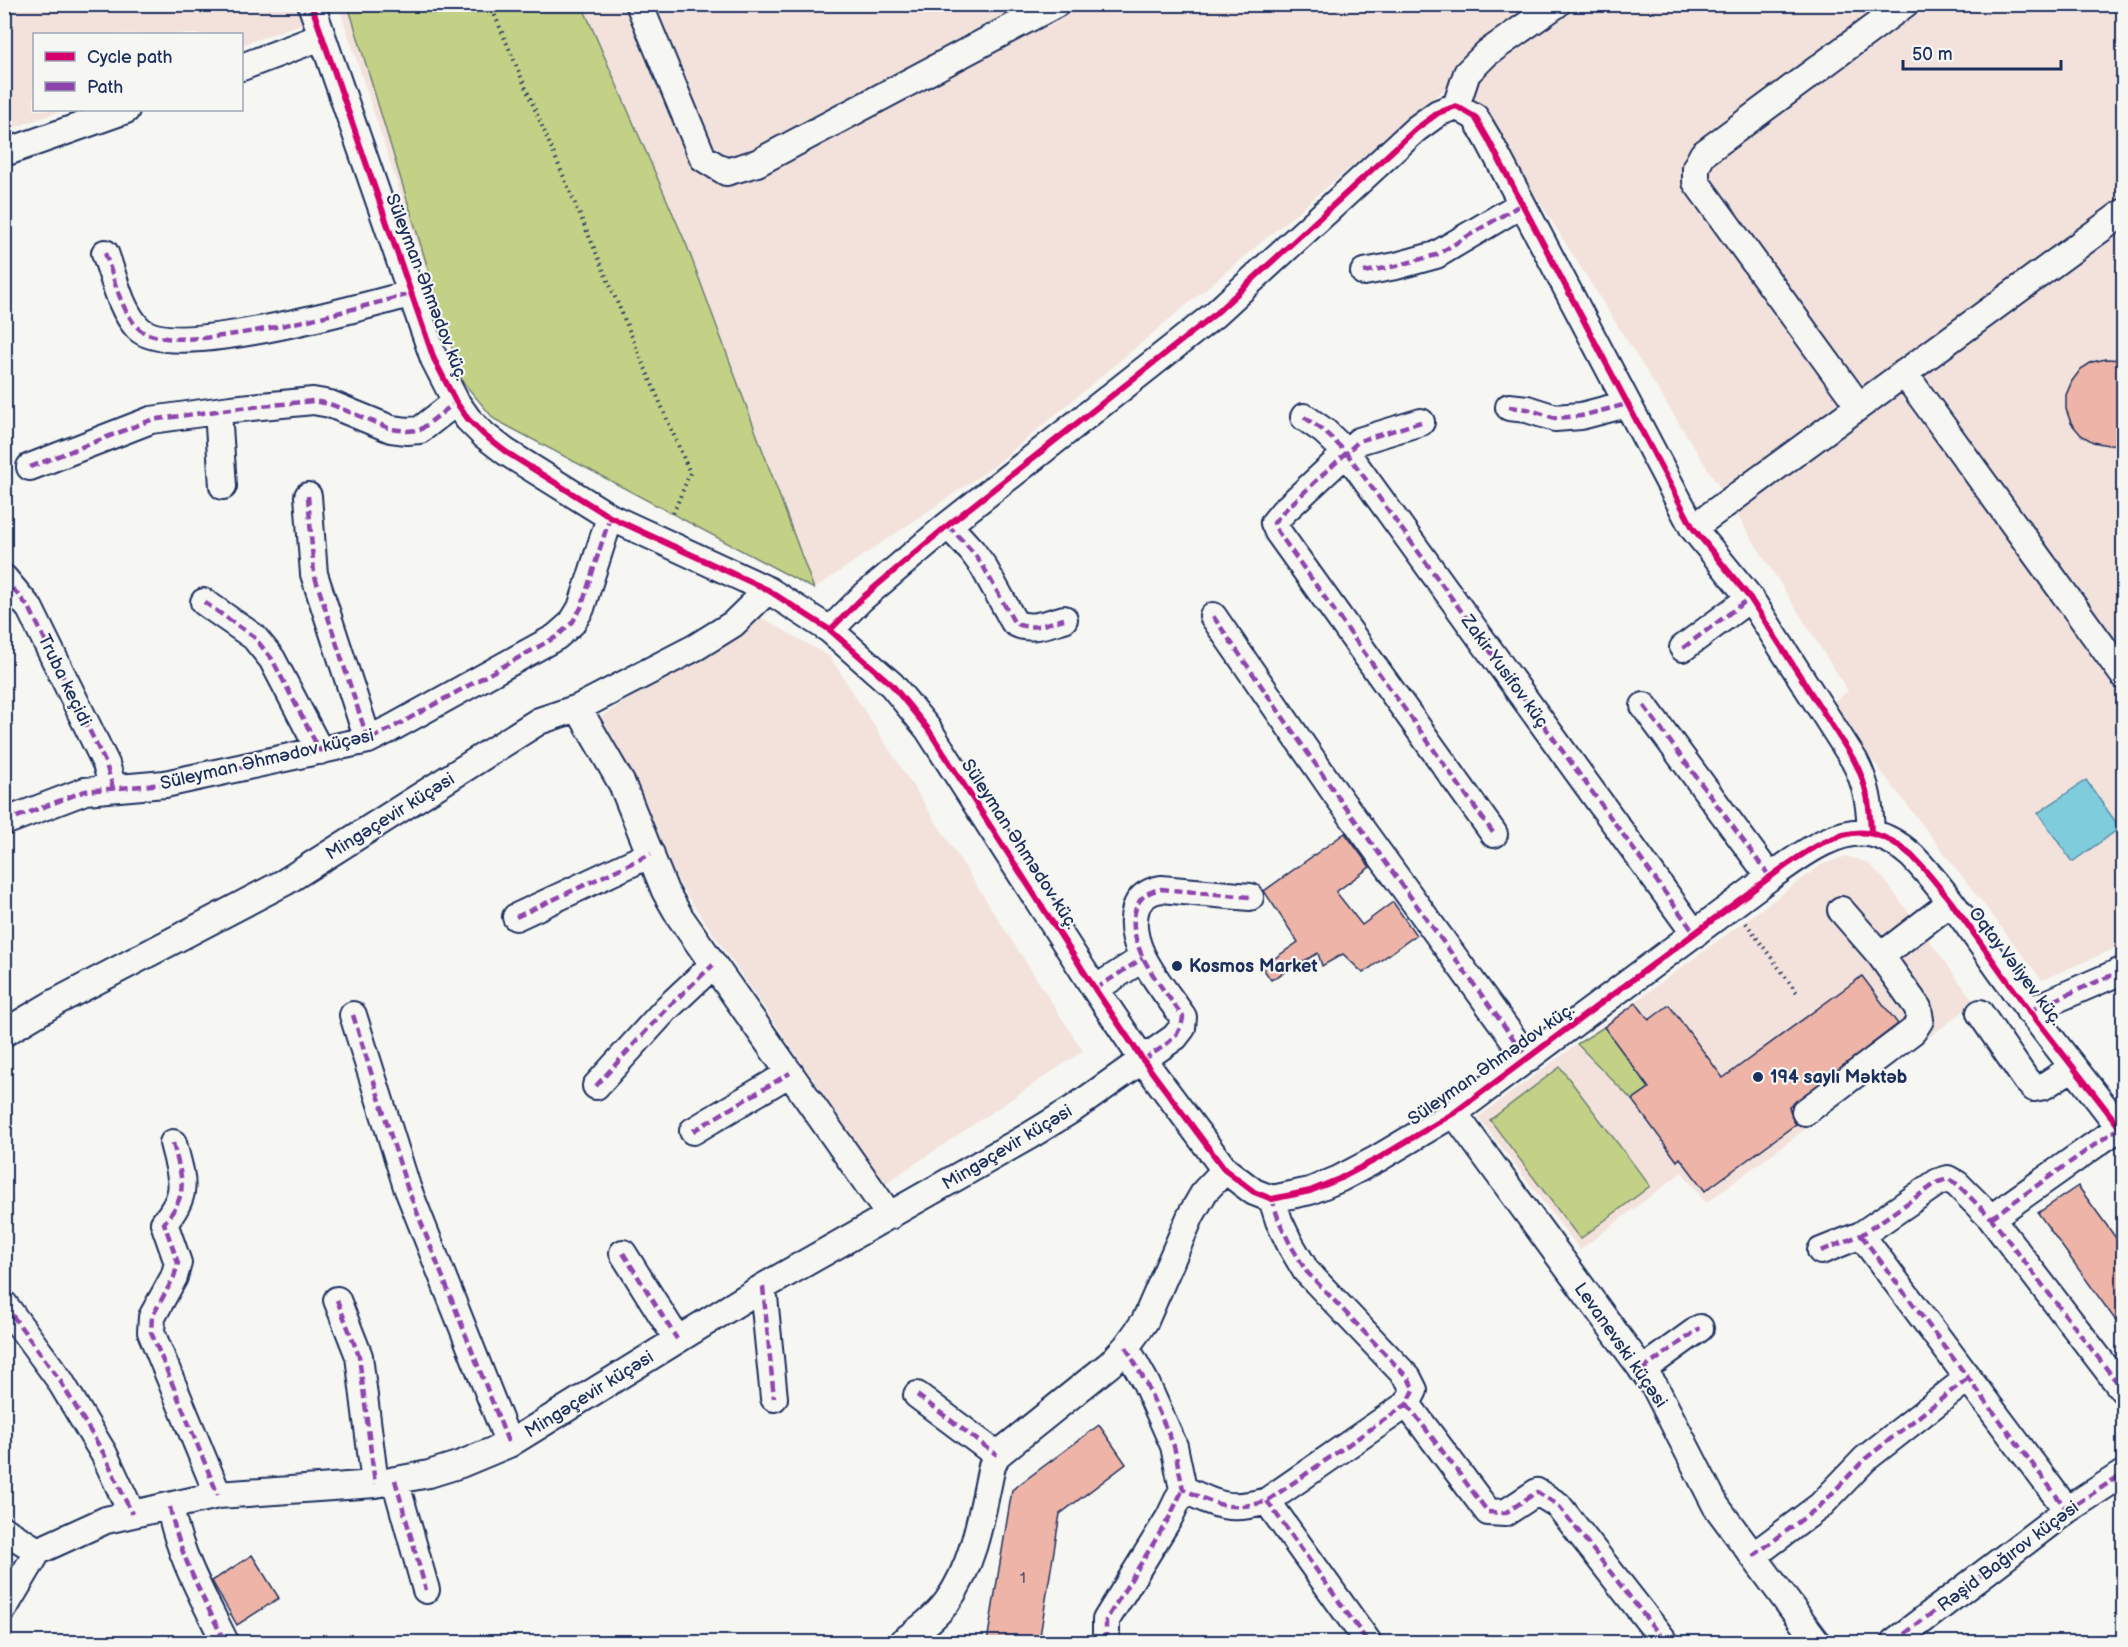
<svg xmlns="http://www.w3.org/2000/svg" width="2128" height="1647" viewBox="0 0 2128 1647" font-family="'Balsamiq Sans',sans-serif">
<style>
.built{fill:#f3e2dc}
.green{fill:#c2d186;stroke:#6e8072;stroke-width:1.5}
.water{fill:#7eccdc;stroke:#568daa;stroke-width:1.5}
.building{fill:#edb4a7;stroke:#1b2f5e;stroke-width:1.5}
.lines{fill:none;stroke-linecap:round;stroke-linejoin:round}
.minor-casing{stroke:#1b2f5e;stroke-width:30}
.path{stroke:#1b2f5e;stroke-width:4;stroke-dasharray:1.5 4.5;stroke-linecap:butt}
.minor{stroke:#f6f6f2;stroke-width:26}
.quiet{stroke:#8e44ad;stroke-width:4.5;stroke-dasharray:9 4.5;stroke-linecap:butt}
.cycleway-casing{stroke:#f6f6f2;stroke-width:10}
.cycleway{stroke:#d6006c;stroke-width:6}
.poi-dot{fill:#1b2f5e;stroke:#f6f6f2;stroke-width:2}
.labels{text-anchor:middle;stroke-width:4.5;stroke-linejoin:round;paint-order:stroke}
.number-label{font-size:15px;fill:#505070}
.street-label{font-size:18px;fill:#1b2f5e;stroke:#f6f6f2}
.poi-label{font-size:18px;font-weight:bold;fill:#1b2f5e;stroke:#f6f6f2;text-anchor:start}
</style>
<rect width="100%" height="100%" fill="#f6f6f2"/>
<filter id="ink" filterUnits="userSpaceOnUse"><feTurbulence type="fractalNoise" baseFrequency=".0167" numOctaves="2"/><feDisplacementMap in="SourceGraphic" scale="12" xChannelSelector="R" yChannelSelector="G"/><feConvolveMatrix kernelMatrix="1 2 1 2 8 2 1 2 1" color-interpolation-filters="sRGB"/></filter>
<g filter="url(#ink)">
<path class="built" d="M5,5H2123V945L2042,980L1830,705L1848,691L1460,76L993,467L814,589L494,419L462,381L340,10L242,45V34H34V110H64L5,131Z
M761,617L830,657L1083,1051L885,1184L680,885L597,719Z
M1846,856L1868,863L1884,879L1975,1003L1706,1203L1682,1172L1580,1250L1478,1117L1821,865Z"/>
<path class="green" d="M348,5H582L687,246L814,589L494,419L462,381Z
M1604,1027L1649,1088L1632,1100L1577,1044Z
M1560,1067L1650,1186L1580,1239L1490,1120Z"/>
<path class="water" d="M2086,780L2120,828L2072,862L2038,813Z"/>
<path class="building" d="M2106,359L2124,360V442L2108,445L2093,442L2081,435L2071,423L2066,409V395L2072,381L2081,369L2092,362Z
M1345,833L1370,867L1336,892L1362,925L1393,902L1416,935L1363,973L1343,954L1322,966L1318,953L1271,980L1262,967L1298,942L1264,891Z
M1862,976L1898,1024L1789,1107L1793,1120L1796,1124L1705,1191L1680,1158L1677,1161L1632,1100L1649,1088L1604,1027L1636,1003L1649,1020L1669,1005L1723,1078Z
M2078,1186L2124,1249V1332L2038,1213Z
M1099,1425L1126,1464L1060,1514L1039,1642H987L1012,1490Z
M252,1555L279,1598L237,1625L212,1581Z"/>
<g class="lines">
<g class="minor-casing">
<path id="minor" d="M311,4L434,359L456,402L468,419L484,435L506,452L610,517L768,590L830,630L892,685L928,729L1095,989L1143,1060L1225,1170L1254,1192L1272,1199L1310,1191L1339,1179L1377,1159L1454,1113L1770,877C1797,858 1838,825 1873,834C1887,837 1901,846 1912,856C1950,895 1980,944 2012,987C2048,1036 2087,1084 2124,1133
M639,4L703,158L726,172L757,163L1056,4
M242,67L321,37
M1456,106L1467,73L1487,53L1557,4
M4,153L126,110
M105,253C114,277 120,309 138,328C172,362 363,306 410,294
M1364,272L1396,266L1436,255L1522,204
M1904,373L2124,676
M1859,406L1696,182V167L1703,154L1905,4
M1509,407L1527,409L1555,418L1581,416L1627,404
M218,411L223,486
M1304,417L1324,431L1346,452L1695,934
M1421,422L1359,441L1283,512L1274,523L1278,532L1494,834
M30,467L151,420L231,409L313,401L330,404L391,429L407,431L420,430L456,402
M308,496L314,574L368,740
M948,525L972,551L983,566L1014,622C1028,632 1049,623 1064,619
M1693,528L2124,212
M4,578L30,609L106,764L113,788
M204,602L254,637L272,659L320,751
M1213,616L1336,794L1528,1059
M830,630L862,598L948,525L1214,315L1416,129L1438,113L1456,106L1475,117L1488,139L1693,528L1750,598L1854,760C1867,784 1870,806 1871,833
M1683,648L1750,598
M1644,706L1770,877
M578,708L622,784L665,891L680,917L890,1216
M4,822L85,791L165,784L331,748L368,740L390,729L556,637L572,623L581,608L610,517
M516,917L651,854
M1881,956L1950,903
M1095,989L1143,958
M2029,1011L2124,970
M1980,1013L2026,1080L2034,1088L2044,1086L2073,1067
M353,1015L407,1187L509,1444
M4,1033L56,1002L285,882L539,721L578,708L696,647L733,624L768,590
M596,1086L666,1009L713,965
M1805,1112L1913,1031L1920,1020L1918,1008L1881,956L1841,910
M1454,1113L1655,1387L1716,1506L1817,1642
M693,1131L790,1073
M173,1143C182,1180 190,1192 164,1223L178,1263L174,1277L152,1317L151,1332L218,1495
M1991,1218L2120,1127
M1861,1235L2067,1510
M1821,1251L1861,1235L1938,1182L1948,1179L1957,1184L1991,1218L2123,1390
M623,1253L677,1339
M763,1287L774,1398
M337,1300L359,1356L375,1484
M4,1304L59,1379L104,1454L132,1514
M1126,1347L1146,1383L1174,1446L1183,1489C1217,1505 1229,1512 1267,1501L1407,1404L1414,1390L1408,1378L1306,1271L1290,1244L1279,1221L1272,1199
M1642,1370L1700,1328
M917,1395L997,1455
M1407,1404L1488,1512L1505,1513L1537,1492L1558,1505L1665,1642
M395,1480L426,1590
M1267,1501L1368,1642
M170,1507C179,1555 204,1599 225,1642
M4,1530L38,1551
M1753,1556L1820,1506L1865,1459L1968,1378
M4,1608L38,1551L106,1520L218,1495L375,1484L429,1474L461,1464L509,1444L763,1287L1029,1136L1073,1109L1175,1037L1182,1028L1183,1017C1163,987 1124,947 1136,908C1140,896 1150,891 1161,889L1250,897
M902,1642C918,1630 935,1618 947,1602C975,1563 982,1511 992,1466L997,1455L1110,1364L1126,1347L1145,1321L1191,1215L1205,1191L1225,1170
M1106,1642V1620L1169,1518L1183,1489
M1894,1642L2067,1510L2124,1473"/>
</g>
<path class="path" d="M490,4L690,473L673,514
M1746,923L1798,994"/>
<use href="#minor" class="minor"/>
<path class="quiet" d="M105,253C114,277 120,309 138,328C172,362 363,306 410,294
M1364,272L1396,266L1436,255L1522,204
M1509,407L1527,409L1555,418L1581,416L1627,404
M1304,417L1324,431L1346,452L1695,934
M1421,422L1359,441L1283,512L1274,523L1278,532L1494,834
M30,467L151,420L231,409L313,401L330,404L391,429L407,431L420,430L456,402
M308,496L314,574L368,740
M948,525L972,551L983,566L1014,622C1028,632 1049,623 1064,619
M4,578L30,609L106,764L113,788
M204,602L254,637L272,659L320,751
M1213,616L1336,794L1528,1059
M1683,648L1750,598
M1644,706L1770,877
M4,822L85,791L165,784L331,748L368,740L390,729L556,637L572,623L581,608L610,517
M516,917L651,854
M1095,989L1143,958
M2029,1011L2124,970
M353,1015L407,1187L509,1444
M1143,1060C1160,1048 1181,1039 1183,1017C1163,987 1124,947 1136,908C1140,896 1150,891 1161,889L1250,897
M596,1086L666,1009L713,965
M693,1131L790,1073
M173,1143C182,1180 190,1192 164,1223L178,1263L174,1277L152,1317L151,1332L218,1495
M1991,1218L2120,1127
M1861,1235L2067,1510
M1821,1251L1861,1235L1938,1182L1948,1179L1957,1184L1991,1218L2123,1390
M623,1253L677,1339
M763,1287L774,1398
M337,1300L359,1356L375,1484
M4,1304L59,1379L104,1454L132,1514
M1126,1347L1146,1383L1174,1446L1183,1489C1217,1505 1229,1512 1267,1501L1407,1404L1414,1390L1408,1378L1306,1271L1290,1244L1279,1221L1272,1199
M1642,1370L1700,1328
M917,1395L997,1455
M1407,1404L1488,1512L1505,1513L1537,1492L1558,1505L1665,1642
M395,1480L426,1590
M1267,1501L1368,1642
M170,1507C179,1555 204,1599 225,1642
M1753,1556L1820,1506L1865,1459L1968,1378
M1106,1642V1620L1169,1518L1183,1489
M1894,1642L2067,1510L2124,1473"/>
<g class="cycleway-casing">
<path id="cycleway" d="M311,4L434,359L456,402L468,419L484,435L506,452L610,517L768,590L830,630L892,685L928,729L1095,989L1143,1060L1225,1170L1254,1192L1272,1199L1310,1191L1339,1179L1377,1159L1454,1113L1770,877C1797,858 1838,825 1873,834C1887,837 1901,846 1912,856C1950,895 1980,944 2012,987C2048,1036 2087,1084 2124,1133
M830,630L862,598L948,525L1214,315L1416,129L1438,113L1456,106L1475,117L1488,139L1693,528L1750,598L1854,760C1867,784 1870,806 1871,833"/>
</g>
<use href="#cycleway" class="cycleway"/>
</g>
</g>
<g class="poi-dot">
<circle cx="1177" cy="966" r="6"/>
<circle cx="1758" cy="1077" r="6"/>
</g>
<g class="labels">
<g class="number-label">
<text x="1023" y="1583">1</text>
</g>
<g class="street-label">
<text transform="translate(427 287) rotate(69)" y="6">Süleyman Əhmədov küç.</text>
<text transform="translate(1505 671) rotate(54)" y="6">Zakir Yusifov küç</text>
<text transform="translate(65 680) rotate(64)" y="6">Truba keçidi</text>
<text transform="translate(267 759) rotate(-13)" y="6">Süleyman Əhmədov küçəsi</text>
<text transform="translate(390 816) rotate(-32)" y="6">Mingəçevir küçəsi</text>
<text transform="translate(1020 844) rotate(57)" y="6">Süleyman Əhmədov küç.</text>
<text transform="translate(2016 966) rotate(53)" y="6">Oqtay Vəliyev küç.</text>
<text transform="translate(1491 1064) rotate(-35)" y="6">Süleyman Əhmədov küç.</text>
<text transform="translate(1007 1147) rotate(-31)" y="6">Mingəçevir küçəsi</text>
<text transform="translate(1621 1345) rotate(55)" y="6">Levanevski küçəsi</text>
<text transform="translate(589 1394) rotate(-32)" y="6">Mingəçevir küçəsi</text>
<text transform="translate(2008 1556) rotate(-37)" y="6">Rəşid Bağırov küçəsi</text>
</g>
<g class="poi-label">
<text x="1189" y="972">Kosmos Market</text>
<text x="1770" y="1083">194 saylı Məktəb</text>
</g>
</g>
<rect width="2128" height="1647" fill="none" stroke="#f6f6f2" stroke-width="24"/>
<rect x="12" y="12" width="2104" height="1623" fill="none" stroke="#1b2f5e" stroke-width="2" filter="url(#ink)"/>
<rect x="33" y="33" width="210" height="78" fill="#f6f6f2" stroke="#9ea6b7" stroke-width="1.5"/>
<rect x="45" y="52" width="30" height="9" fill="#d6006c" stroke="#9ea6b7" stroke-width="1.5"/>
<text x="87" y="63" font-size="18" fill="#1b2f5e">Cycle path</text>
<rect x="45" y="82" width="30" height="9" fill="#8e44ad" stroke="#9ea6b7" stroke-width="1.5"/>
<text x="87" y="93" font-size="18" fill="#1b2f5e">Path</text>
<path d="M1903 60v9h158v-9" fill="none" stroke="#1b2f5e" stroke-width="3"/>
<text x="1912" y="60" font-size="18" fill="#1b2f5e" stroke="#f6f6f2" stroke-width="4.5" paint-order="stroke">50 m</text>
</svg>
